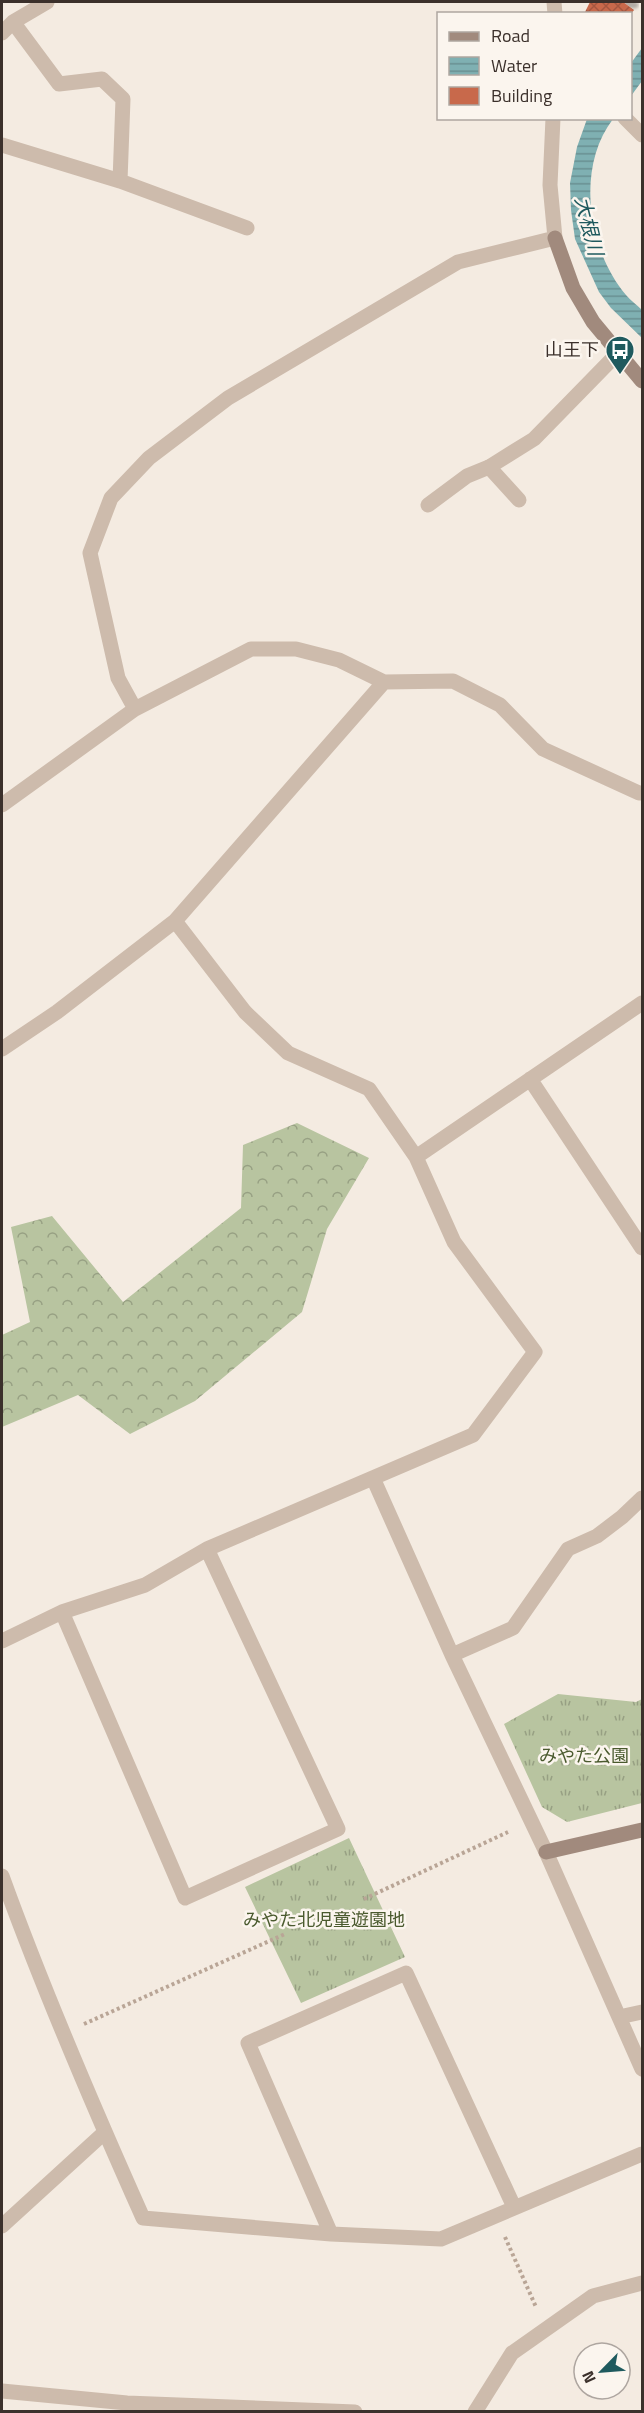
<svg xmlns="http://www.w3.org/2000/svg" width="644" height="2413" viewBox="0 0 644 2413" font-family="'Titillium Web','Noto Sans JP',sans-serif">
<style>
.grass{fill:url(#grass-tufts)}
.forest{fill:url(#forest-crowns)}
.water{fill:url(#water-rules)}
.building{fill:url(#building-cross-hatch);filter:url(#shadow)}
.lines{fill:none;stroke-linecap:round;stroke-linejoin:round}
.path{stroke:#b9a596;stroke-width:4;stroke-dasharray:3 3;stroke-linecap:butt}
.lane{stroke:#cdbbac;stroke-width:15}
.street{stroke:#cdbbac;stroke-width:15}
.secondary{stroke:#a18a7d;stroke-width:15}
.labels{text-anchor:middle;stroke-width:5;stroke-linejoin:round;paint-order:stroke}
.poi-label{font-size:18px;fill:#3b302b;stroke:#fbf5ee;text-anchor:end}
.park-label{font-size:18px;fill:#4a5a2e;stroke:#fbf5ee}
.water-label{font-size:20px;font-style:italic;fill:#1f5a5e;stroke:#fbf5ee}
</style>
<defs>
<pattern id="grass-tufts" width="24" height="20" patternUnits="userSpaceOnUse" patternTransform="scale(1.5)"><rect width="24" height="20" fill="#b8c4a0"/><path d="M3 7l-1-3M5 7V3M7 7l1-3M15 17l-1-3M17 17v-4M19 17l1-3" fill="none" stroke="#97a083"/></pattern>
<pattern id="forest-crowns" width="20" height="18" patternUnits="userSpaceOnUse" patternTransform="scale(1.5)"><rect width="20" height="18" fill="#b8c4a0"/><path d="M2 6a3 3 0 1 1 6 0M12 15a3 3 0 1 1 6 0" fill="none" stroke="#97a083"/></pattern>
<pattern id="water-rules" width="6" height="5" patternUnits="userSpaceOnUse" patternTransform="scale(1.5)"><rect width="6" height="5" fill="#7fb0b2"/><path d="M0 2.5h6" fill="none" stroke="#699091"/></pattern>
<pattern id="building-cross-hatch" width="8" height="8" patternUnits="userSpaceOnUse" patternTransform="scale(1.5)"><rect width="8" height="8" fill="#c8694b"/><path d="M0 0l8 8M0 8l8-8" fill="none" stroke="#a4573f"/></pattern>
<filter id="shadow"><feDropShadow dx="5.5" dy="-5.5" stdDeviation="1.5" flood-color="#0004"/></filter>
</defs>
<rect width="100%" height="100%" fill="#f4ebe1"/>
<path class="grass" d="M558,1694L636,1702L642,1699V1803L567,1822L542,1807L504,1724Z
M349,1838L405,1957L301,2003L245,1887Z"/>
<path class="forest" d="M297,1123L369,1158L327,1229L302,1312L195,1401L130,1434L78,1395L2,1427V1335L30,1322L11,1227L52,1216L123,1302L241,1208L243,1145Z"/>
<path class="water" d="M642,48V81L631,96V63Z
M587,119H613C576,167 587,249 626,295C630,300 637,305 642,310V338L611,308L599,292L575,239L571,210L570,183L577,147Z"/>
<path class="building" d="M590,2H623L634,10L631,14H584Z"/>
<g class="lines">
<path class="path" d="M364,1899L508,1832
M84,2024L285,1934
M505,2237L536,2307"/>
<path class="lane" d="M2,33L13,22L47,2
M2,145L120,181L123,99L102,79L59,84L13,22
M120,181L247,228
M489,467L519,500
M475,2412L512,2353L593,2296L642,2283"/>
<path class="street" d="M554,2L555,14
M625,118L642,135
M428,505L467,476L489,467L534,439L618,353
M135,709L118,678L90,553L111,498L149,458L228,398L458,262L555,238L550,185L553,118
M2,805L135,709L251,649H296L339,660L384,682L453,681L500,705L543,749L639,793H642
M2,1049L57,1012L175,921L384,682
M530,1079L642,1248
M416,1157L642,1003
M373,1478L452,1655L546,1852L642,2069
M62,1612L185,1898L338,1829L207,1549
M2,1641L62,1612L145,1585L207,1549L473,1435L535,1352L454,1242L416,1157L369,1089L288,1053L245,1012L175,921
M452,1655L513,1628L568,1549L597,1536L622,1517L642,1498
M2,1876C44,1992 93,2106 143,2218L331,2234L441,2239L642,2154
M619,2017L642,2012
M2,2226L105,2132
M331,2234L248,2043L406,1973L514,2207
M2,2391L127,2403L355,2412"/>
<path class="secondary" d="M555,238L573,288L593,322L642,381
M546,1852L642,1830"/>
</g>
<defs>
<g id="bus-pin" transform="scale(1.5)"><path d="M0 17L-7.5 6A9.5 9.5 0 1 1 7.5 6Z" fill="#1f5a5e" stroke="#fbf5ee"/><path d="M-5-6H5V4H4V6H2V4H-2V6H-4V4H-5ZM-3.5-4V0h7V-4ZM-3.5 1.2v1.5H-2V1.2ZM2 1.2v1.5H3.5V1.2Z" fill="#fff"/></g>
</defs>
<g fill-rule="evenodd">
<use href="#bus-pin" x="620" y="350"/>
</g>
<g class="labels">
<g class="poi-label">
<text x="599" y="356">山王下</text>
</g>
<g class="park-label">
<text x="584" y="1762">みやた公園</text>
<text x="324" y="1926">みやた北児童遊園地</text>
</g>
<g class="water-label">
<text transform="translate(589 226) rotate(76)" y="7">大根川</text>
</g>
</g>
<rect width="644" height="2413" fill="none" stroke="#3b302b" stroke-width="6"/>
<rect x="437" y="12" width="195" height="108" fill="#fbf5ee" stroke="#aea6a0" stroke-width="1.5"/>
<rect x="449" y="32" width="30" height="9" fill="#a18a7d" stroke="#aea6a0" stroke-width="1.5"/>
<text x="491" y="42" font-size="18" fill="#3b302b">Road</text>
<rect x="449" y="57" width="30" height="18" fill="url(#water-rules)" stroke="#aea6a0" stroke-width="1.5"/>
<text x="491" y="72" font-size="18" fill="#3b302b">Water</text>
<rect x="449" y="87" width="30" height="18" fill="#c8694b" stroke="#aea6a0" stroke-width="1.5"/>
<text x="491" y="102" font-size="18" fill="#3b302b">Building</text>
<g transform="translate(602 2371) rotate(245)"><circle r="28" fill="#fbf5ee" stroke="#aea6a0" stroke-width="1.5"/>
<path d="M0-4.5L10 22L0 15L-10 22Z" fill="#1f5a5e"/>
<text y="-9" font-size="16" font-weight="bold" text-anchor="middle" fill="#3b302b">N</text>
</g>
</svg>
